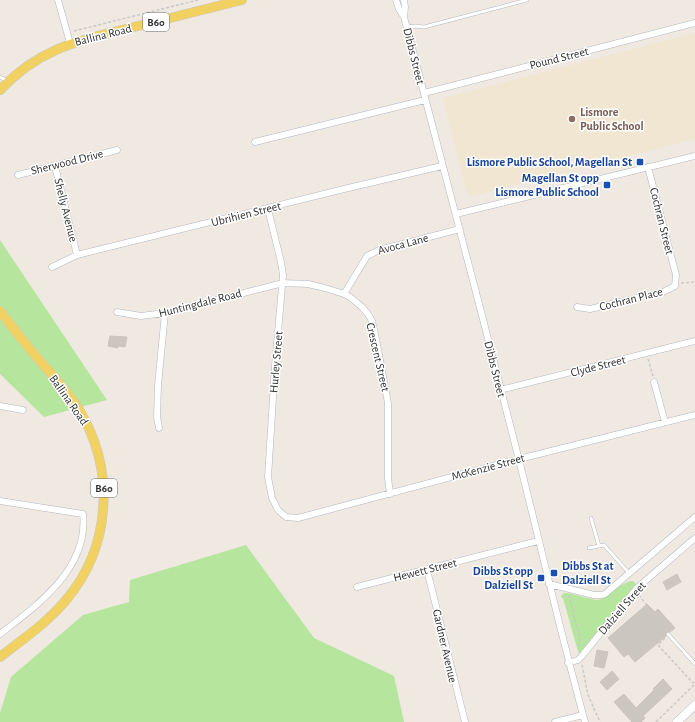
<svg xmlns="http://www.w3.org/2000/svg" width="695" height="722" viewBox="0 0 695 722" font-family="'Alegreya Sans',sans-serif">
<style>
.education{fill:#f0e6d1}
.green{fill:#b6e59e}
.building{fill:#cbc7bf;stroke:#cbc5ba}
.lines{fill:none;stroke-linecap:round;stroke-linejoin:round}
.lane-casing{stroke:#b4b7c1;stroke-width:4}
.street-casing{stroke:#b4b7c1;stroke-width:7}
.secondary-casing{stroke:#b4b7c1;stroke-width:9}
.primary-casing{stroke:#c9c9c9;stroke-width:10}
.path{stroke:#c9c9c9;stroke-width:1.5;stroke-dasharray:3 2;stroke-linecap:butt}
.lane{stroke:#fff;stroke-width:3}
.street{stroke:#fff;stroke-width:6}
.secondary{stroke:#fff;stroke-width:8}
.primary{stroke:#f2d163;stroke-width:9}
.education-dot{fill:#8d6e63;stroke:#fff;stroke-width:1.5}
.transit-dot{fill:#1a4fb4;stroke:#fff;stroke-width:1.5}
.labels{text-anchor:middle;stroke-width:3;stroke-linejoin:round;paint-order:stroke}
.shield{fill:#fff;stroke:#6d6d6d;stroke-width:1}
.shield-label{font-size:11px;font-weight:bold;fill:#2e2e2e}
.street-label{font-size:12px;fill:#2e2e2e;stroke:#fff}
.education-label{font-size:12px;font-weight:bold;fill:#785e54;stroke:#fff;text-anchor:start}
.transit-label{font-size:12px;font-weight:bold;fill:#164399;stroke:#fff;text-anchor:end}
</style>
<rect width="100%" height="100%" fill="#efe9e1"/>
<path class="education" d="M695,33V139L473,196L467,193L443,98Z"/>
<path class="green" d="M0,240L107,400L44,417L0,374Z
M246,545L314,638L394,676L404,722H0V713L11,677L83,615L129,602L130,580Z
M631,581H633L636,584L579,655L563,598H562L561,596L564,593H568L596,600C610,599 617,584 631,581Z"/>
<path class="building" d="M110,336L127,337L125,347L118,346V348L108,346Z
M677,574L681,582L667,590L663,582Z
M647,604L655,612L658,609L675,628L670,632H666V636L635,662L628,654L624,657L608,638Z
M597,650L608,652L604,668L594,666Z
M612,671L619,679L607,690L600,682Z
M663,679L672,689L643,716L645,718L641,722H632L614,702L624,694L636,708L654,690L653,689Z"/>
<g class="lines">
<g class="lane-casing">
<path id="lane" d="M407,27L415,26L424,27L527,0
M0,77L8,81
M591,518L599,546
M589,548L604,545L629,573
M668,634L695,664"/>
</g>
<g class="street-casing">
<path id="street" d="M58,0L70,43
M396,0L399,9L404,17
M404,0L405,7L404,17C442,165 482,312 519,460C541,547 561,635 585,722
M424,93L695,23
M255,142L425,100
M55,166L77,255
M18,175L117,150
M268,209L281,262L283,275L275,366L268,477L272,498L278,510L286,517L298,518L519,459L695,415
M456,214L695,156
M52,267L77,255L344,189L442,166
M344,294L367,256L379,250L460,229
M577,307L590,309L663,292L675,286L676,275L648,167
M117,312L141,316L165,313L283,283L308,284L325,288L344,294L350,297L362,307L368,314L372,321L376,339L388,403V478L390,494
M654,382L665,422
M500,390L695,341
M0,406L23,410
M159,428L157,417L158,385L165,313
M0,501L83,514C89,568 38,605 0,634
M427,570L465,722
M549,584L594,595H602L605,594L695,517
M357,587L538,541
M568,663L578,660L581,657L637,588L695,538
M555,722L583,715"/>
</g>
<g class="secondary-casing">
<path id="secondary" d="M677,722L695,705"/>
</g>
<g class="primary-casing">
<path id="primary" d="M0,90C41,46 83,40 138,26C173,17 207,9 242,0
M0,311C13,328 26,345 40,361C54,377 70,394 81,413C115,472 111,547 66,600C47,623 23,639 0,657"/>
</g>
<path class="path" d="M74,31L198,0
M681,283L695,282
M648,359L653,376
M569,595L580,639L579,648
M639,595L646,604
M665,638L658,645L693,683L695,681
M582,665L588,695L600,722
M656,722L695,684"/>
<use href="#lane" class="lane"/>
<use href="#street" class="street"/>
<use href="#secondary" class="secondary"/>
<use href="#primary" class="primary"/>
</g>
<circle class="education-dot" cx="572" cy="119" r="4"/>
<g class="transit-dot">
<rect x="636" y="158" width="8" height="8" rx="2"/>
<rect x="603" y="181" width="8" height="8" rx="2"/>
<rect x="550" y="569" width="8" height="8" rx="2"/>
<rect x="537" y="574" width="8" height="8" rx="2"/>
</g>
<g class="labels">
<g class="shield">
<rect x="143" y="13" width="26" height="18" rx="3"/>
<rect x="91" y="479" width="26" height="18" rx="3"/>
</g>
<g class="shield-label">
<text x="156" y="26">B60</text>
<text x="104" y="492">B60</text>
</g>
<g class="street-label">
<text transform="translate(103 35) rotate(-14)" y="4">Ballina Road</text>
<text transform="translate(414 56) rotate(76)" y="4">Dibbs Street</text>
<text transform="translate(559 58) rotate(-14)" y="4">Pound Street</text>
<text transform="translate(67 162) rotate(-14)" y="4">Sherwood Drive</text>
<text transform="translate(66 210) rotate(76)" y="4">Shelly Avenue</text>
<text transform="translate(246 214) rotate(-14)" y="4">Ubrihien Street</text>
<text transform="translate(662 221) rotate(76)" y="4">Cochran Street</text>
<text transform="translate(403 244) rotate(-15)" y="4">Avoca Lane</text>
<text transform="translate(631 299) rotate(-14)" y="4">Cochran Place</text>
<text transform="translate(200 303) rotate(-14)" y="4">Huntingdale Road</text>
<text transform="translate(378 357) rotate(77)" y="4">Crescent Street</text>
<text transform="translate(276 362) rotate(-85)" y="4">Hurley Street</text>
<text transform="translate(598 366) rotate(-14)" y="4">Clyde Street</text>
<text transform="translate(495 369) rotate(76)" y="4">Dibbs Street</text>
<text transform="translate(69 400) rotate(55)" y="4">Ballina Road</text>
<text transform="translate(488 467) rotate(-15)" y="4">McKenzie Street</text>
<text transform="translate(425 570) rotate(-14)" y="4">Hewett Street</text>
<text transform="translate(622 608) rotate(-49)" y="4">Dalziell Street</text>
<text transform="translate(445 646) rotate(77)" y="4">Gardner Avenue</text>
</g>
<g class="education-label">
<text x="580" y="116">Lismore<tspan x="580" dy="14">Public School</tspan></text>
</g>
<g class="transit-label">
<text x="632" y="166">Lismore Public School, Magellan St</text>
<text x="599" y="182">Magellan St opp<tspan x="599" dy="14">Lismore Public School</tspan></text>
<text x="562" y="570" text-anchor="start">Dibbs St at<tspan x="562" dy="14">Dalziell St</tspan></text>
<text x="533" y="575">Dibbs St opp<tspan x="533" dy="14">Dalziell St</tspan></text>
</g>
</g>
</svg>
